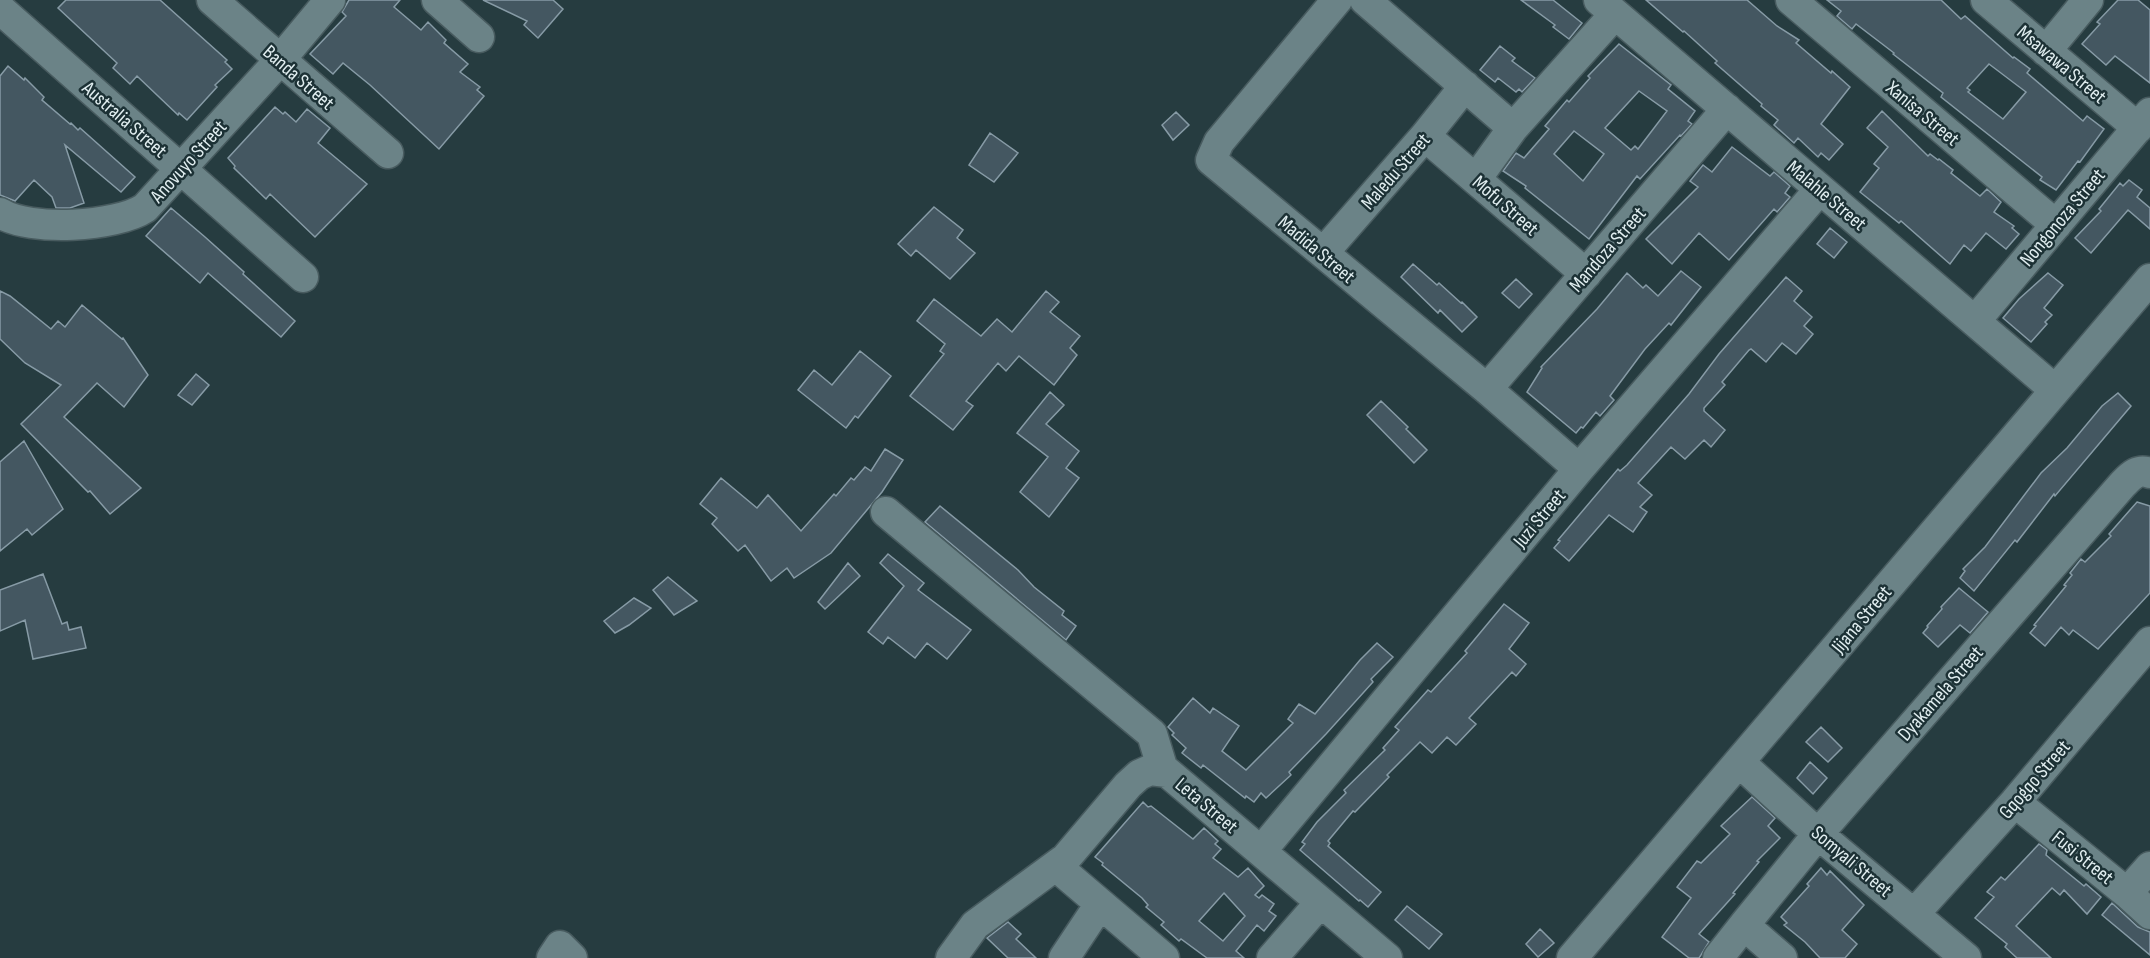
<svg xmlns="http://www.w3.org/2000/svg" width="2150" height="958" viewBox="0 0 2150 958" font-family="'Sofia Sans Condensed',sans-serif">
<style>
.building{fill:#445761;stroke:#879ba6;stroke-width:1.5;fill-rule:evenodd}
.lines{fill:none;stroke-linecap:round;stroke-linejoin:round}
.minor-casing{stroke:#485b5f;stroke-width:33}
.minor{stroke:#6b8387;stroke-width:30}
.labels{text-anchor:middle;stroke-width:5;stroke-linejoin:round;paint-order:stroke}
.street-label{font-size:20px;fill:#e1eef0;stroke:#1c3135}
</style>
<rect width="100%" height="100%" fill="#263c40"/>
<path class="building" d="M66,0H160L227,60L225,62L232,69L215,85L217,87L187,120L179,113L178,115L137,76L130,84L113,68L117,63L58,8Z
M349,0H400L394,7L421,30L428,22L446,40L444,43L468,64L460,72L480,87L477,90L484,96L439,149L370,85L343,63L333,74L310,54L346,16L342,12Z
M483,0H553L563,9L538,38L524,25L527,21Z
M1521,0H1553L1582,23L1569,39L1553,27L1555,25Z
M1646,0H1747L1777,26L1799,40L1796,43L1831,73L1832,71L1850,87L1821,124L1843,144L1829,160L1821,153L1818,157L1798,138L1794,143L1774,125L1778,120L1761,106L1762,104L1715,63L1717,61L1684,31L1683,32Z
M1827,0H1941L1961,19L1965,16L2013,58L2014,57L2030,69L2027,73L2083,121L2087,116L2104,129L2080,162L2078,161L2056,190L2040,180L2042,177L1941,97L1943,93L1893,54L1894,53L1856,24L1852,29L1837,16L1841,11ZM1989,64L2026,92L2003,119L1968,92L1970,90L1967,88Z
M2118,0H2138L2150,10V83L2115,56L2106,65L2082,44L2100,24L2097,22Z
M1619,44L1671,85L1668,89L1695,111L1688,121L1692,124L1681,136L1680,135L1640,179L1637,176L1589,239L1525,188L1526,186L1503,171L1516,153L1524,158L1549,129L1545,126L1567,100L1569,102L1590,78L1588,76ZM1639,91L1667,111L1638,149L1635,146L1631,150L1605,128ZM1574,131L1604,154L1583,181L1554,154Z
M1500,46L1515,58L1512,61L1535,78L1522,92L1519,89L1516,92L1498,78L1495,82L1480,70Z
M8,66L24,80L25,78L44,97L42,100L70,124L71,123L78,130L80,128L135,177L121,192L65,145L84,203L70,208H56L52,197L34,180L15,201L0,195V76Z
M275,107L283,114L285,112L296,122L307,109L330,128L318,143L367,184L315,237L270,194L266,199L234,168L235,166L228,158Z
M1882,111L1928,156L1930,154L1938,160L1939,159L1953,170L1951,173L1980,196L1987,189L2001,202L1994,212L2014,226L2012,228L2019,234L2006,249L1986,233L1971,251L1964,245L1950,264L1901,221L1899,223L1860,192L1879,168L1874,164L1888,147L1867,128Z
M1176,112L1189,125L1173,140L1162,125Z
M990,133L1018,153L994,182L969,165Z
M1732,147L1770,176L1774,172L1790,186L1785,193L1790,197L1777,212L1774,209L1729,260L1699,233L1672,264L1646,239L1698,187L1690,181L1703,165L1712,172Z
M2129,180L2142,190L2137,197L2150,208V229L2128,210L2091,253L2075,238L2101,211L2099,209L2120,183L2123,186Z
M934,207L963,230L957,238L975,253L950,279L916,250L911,256L898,244Z
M171,208L205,237L244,272L243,274L295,321L281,337L208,273L200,283L146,236Z
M1830,228L1847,242L1834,258L1817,244Z
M1413,264L1437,285L1439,283L1461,303L1462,302L1477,317L1462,332L1440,310L1438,313L1401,277Z
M1681,271L1701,287L1671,325L1669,323L1645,349L1610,396L1614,400L1600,416L1596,412L1583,428L1581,427L1576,433L1527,392L1542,368L1541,367L1597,309L1627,273L1643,288L1646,285L1658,296Z
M2048,273L2063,285L2044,308L2052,315L2045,322L2047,324L2031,342L2003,318L2019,299Z
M1786,277L1802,291L1794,301L1812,317L1804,326L1813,334L1796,354L1782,343L1766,362L1751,349L1749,350L1722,382L1725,385L1704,408V411L1725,430L1711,447L1704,440L1685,459L1671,447L1638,483L1652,495L1640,507L1647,512L1633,532L1609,515L1569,561L1554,548L1560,541L1558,540L1618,469L1620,471L1627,465L1689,394L1719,354Z
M1516,279L1532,294L1519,308L1502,293Z
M0,291L10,296L51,329L58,321L65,327L82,305L122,339L123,338L148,375L124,407L97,383L64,417L141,488L110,514L90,491L88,492L21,424L61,385L25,363L0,339Z
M1046,291L1059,302L1050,312L1080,336L1070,348L1077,355L1054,385L1019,356L1006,371L998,363L966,401L973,406L953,430L910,396L944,354L940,351L945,344L917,321L934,299L981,336L997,319L1012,332Z
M860,351L891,376L858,418L855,416L846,428L798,390L814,370L832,385Z
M196,374L209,385L192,405L178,395Z
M1050,392L1064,405L1046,424L1079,451L1066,468L1079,478L1049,517L1020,492L1048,457L1017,433Z
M2118,393L2131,406L2055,496L2054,494L2017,542L2015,540L1974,591L1960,578L1965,571L1963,569L1985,547L2041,473L2067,448L2102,406Z
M1381,401L1408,427L1406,429L1427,450L1414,463L1367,415Z
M24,441L63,509L32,535L27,529L0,551V462Z
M885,449L903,460L882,492L831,553L794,578L787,568L771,581L745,545L738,551L712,524L717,518L700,504L721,478L757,508L768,495L801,531L834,494L836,496L851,478L854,480L865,467L871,471Z
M2137,502L2150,506V593L2098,649L2073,630L2069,635L2061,627L2045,646L2030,633L2036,626L2034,625L2066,586L2064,585L2072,575L2070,573L2081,559L2085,562L2111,536L2109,534Z
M940,506L1018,570L1034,587L1064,611L1062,615L1076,626L1066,640L925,522Z
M888,554L924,583L918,590L971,630L947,659L927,643L915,658L888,637L883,644L868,632L904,586L880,563Z
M848,563L860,576L825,609L818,602Z
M43,574L62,624L67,622L69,630L81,627L86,648L33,659L25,620L0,631V590Z
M668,577L697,601L674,615L653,590Z
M1959,588L1988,612L1970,633L1960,625L1938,647L1923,633L1928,627L1927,626L1942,609L1941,607Z
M634,598L651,608L629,625L615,633L604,621Z
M1504,604L1529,623L1509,649L1526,664L1516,676L1512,672L1469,718L1476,724L1456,745L1447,737L1432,753L1420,742L1387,775L1389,777L1355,812L1353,811L1328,841L1330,843L1328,846L1381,892L1368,907L1360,900L1359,901L1300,850L1305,844L1302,842L1317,822L1346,793L1344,790L1385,750L1383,748L1399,730L1395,727L1428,690L1431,692L1467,653L1465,651Z
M1377,643L1393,657L1371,679L1373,682L1326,734L1289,772L1291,775L1266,798L1261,793L1254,802L1246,796L1245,798L1203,765L1201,768L1182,753L1186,748L1172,735L1174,733L1168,727L1193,698L1210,713L1213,708L1239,726L1222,751L1246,770L1293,723L1288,719L1299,704L1315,714L1360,660Z
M1821,727L1842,748L1828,762L1806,742Z
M1810,762L1827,778L1813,794L1797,778Z
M1752,797L1775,818L1768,826L1780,838L1757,861L1759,862L1733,893L1735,894L1699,934L1709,942L1701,955L1699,958H1689L1662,937L1691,898L1677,887L1697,861L1701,863L1730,834L1721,826Z
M1143,802L1148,807L1151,806L1193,839L1204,828L1218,841L1215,844L1221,849L1213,858L1238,877L1248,868L1264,886L1255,895L1259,898L1262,895L1274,904L1269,911L1276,916L1264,931L1257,925L1236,951L1244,958H1207L1181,939L1179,941L1161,925L1164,922L1146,907L1148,905L1142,898L1102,865L1103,863L1095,857ZM1224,893L1245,916L1223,941L1199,921Z
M2039,844L2047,850L2046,855L2052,860L2084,886L2086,884L2101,897L2087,914L2064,890L2060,895L2052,888L2016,926L2051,958H2017L2005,947L2007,944L1975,918L1994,897L1987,892L2001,877L2005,880Z
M1821,868L1827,875L1830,871L1864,905L1842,930L1857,944L1845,958H1820L1805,942L1784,925L1787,923L1781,917L1809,886L1807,884Z
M2112,903L2138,927L2150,932V955L2102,915Z
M1407,906L1442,934L1429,949L1395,920Z
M1008,922L1021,934L1016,939L1036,958H1008L987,938Z
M1540,929L1554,943L1538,957L1526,944Z"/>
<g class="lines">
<g class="minor-casing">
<path id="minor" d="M212,0L388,153
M437,0L479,37
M1337,0L1219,142L1211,160L1487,389L1579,469
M1365,0L1513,128
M1599,0L2055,390
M1791,0L2056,225
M1986,0L2138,128
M0,9L303,277
M2046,51L2088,0
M1425,136L1586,274
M1476,179L1513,128L1615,14
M0,213C30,232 116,227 145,208L280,60L330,0
M1323,253L1425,136L1465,86
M1975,321L2150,113
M1487,389L1727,109
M886,512L1152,734L1163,770
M1739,762L1818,834L1966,958
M2015,802L2127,893L2150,914
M1262,850L1579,469L1820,189
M1056,866L1164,958
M2127,893L2150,867
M1914,914L2015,802L2150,642
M552,958L560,946L572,958
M951,958L975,925L1066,858L1128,785L1139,775L1150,770L1167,772L1387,958
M1064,958L1100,904
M1272,958L1320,903
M1572,958L2150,279
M1718,958L1744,925
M1782,958L1744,925L1818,834L2122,485C2130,477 2137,468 2150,473"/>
</g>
<use href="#minor" class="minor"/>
</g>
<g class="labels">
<g class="street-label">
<text transform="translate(2062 64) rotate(40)" y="7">Msawawa Street</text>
<text transform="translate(299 77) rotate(41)" y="7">Banda Street</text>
<text transform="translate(1923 113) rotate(40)" y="7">Xanisa Street</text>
<text transform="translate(125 119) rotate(41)" y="7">Australia Street</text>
<text transform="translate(188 161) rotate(-48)" y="7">Anovuyo Street</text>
<text transform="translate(1395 171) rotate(-49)" y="7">Maledu Street</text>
<text transform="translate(1827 195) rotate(40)" y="7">Malahle Street</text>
<text transform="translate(1506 205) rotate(41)" y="7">Mofu Street</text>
<text transform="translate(2062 217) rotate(-50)" y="7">Nongonoza Street</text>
<text transform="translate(1317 249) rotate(40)" y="7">Madida Street</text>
<text transform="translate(1607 249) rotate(-49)" y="7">Mandoza Street</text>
<text transform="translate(1539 518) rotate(-50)" y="7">Juzi Street</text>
<text transform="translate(1861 619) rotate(-50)" y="7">Jijana Street</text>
<text transform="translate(1940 693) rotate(-49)" y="7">Dyakamela Street</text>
<text transform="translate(2034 779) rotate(-49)" y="7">Gqogqo Street</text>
<text transform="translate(1207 805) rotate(40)" y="7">Leta Street</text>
<text transform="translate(2083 857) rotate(39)" y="7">Fusi Street</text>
<text transform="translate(1852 861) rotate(40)" y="7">Somyali Street</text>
</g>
</g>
</svg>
